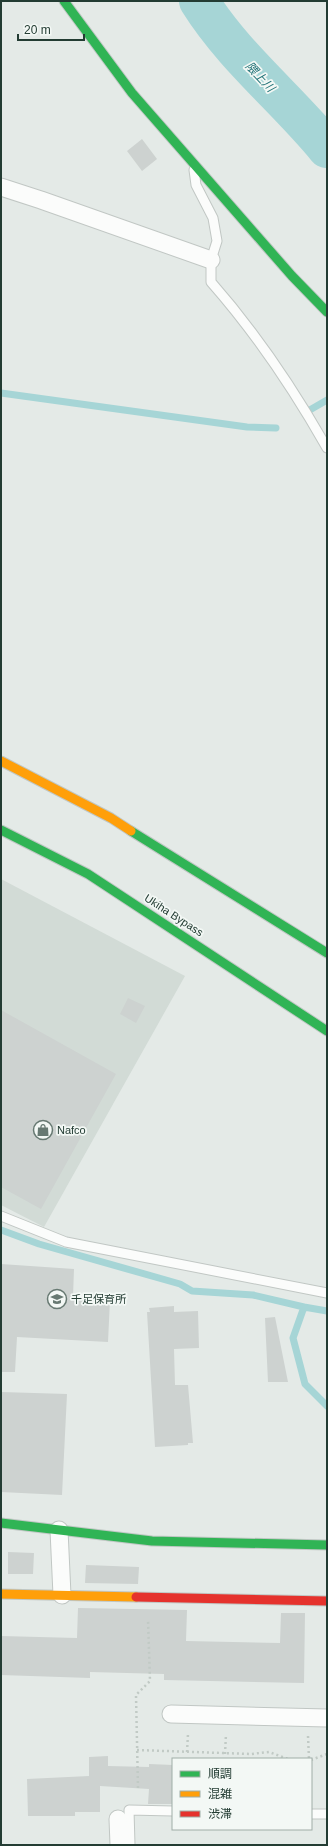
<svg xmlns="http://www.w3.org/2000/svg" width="328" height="1846" viewBox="0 0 328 1846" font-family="Helvetica,'Noto Sans JP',sans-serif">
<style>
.built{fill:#d2dbd6}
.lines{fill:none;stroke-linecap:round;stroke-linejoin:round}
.stream{stroke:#a6d5d6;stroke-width:7}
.river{stroke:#a6d5d6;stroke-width:40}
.building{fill:#cdd2d0}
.lane-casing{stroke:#c1c7c4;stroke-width:11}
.street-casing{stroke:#c1c7c4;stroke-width:19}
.fast-casing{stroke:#c0c7c4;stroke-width:11}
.slow-casing{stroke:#c0c7c4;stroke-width:11}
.jam-casing{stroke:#c0c7c4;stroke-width:11}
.path{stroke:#c1cac5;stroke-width:2.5;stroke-dasharray:2 3;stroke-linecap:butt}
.lane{stroke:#fbfcfb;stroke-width:9}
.street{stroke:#fbfcfb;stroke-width:17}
.fast{stroke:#30b455;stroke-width:9}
.slow{stroke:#ff9f0a;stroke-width:9}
.jam{stroke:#e5322d;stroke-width:9}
.labels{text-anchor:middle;stroke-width:3.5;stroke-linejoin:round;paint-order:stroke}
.street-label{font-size:11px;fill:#233c33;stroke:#f3f8f5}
.poi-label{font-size:11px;fill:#233c33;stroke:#f3f8f5;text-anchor:start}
.water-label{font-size:12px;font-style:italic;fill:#1f7176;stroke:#f3f8f5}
</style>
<rect width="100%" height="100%" fill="#e4eae7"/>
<path class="built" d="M1,879L185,976L44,1227L1,1205Z"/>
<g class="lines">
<path class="stream" d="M1,393L247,427L276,428
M308,411L327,400
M1,1230L39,1244L180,1284L192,1291L253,1295L304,1307L293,1338L305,1384L327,1406
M304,1307L327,1311"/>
<path class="river" d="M199,1C234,57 286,98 327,148"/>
</g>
<path class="building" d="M142,139L157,159L142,171L127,151Z
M128,998L145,1006L136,1023L120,1014Z
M1,1010L116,1074L41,1209L1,1187Z
M1,1264L74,1269L73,1297L110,1300L108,1342L17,1337L15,1372H1Z
M174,1306V1312L198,1311L199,1348L174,1349L175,1385H188L193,1443H188V1445L155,1447L147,1312H150L149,1308Z
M275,1317L288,1382H268L265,1318Z
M1,1392L67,1394L62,1495L1,1492Z
M8,1552L34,1553L33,1574H8Z
M86,1565L139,1567L138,1584L85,1583Z
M78,1608L187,1610L186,1641L280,1643L281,1613H305L304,1683L164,1680V1674L90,1672V1678L1,1675V1636L77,1638Z
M108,1756V1766L149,1767V1764L173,1765V1804H148L149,1789L100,1786V1812H75V1816H28L27,1779L89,1776V1757Z"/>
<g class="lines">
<g class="lane-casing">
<path id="lane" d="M194,170L196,185L213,218L217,241L211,260V282C255,332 294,390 327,448
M1,1216L66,1242L327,1293
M311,1814H327
M130,1845L129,1810L173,1811"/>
</g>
<g class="street-casing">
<path id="street" d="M1,187L41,200L211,260
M59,1530L62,1595
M171,1714L327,1718
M118,1819L119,1845"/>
</g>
<g class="fast-casing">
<path id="fast" d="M64,1L132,93L292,276L327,312
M1,830L88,874L327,1031
M131,831L327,953
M1,1523L152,1541L327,1545"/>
</g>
<g class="slow-casing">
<path id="slow" d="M1,761L111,818L131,831
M1,1594L136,1597"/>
</g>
<g class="jam-casing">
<path id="jam" d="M136,1597L327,1601"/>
</g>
<path class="path" d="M308,1736L309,1759
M137,1750L251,1754L269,1752L288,1759
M187,1752L188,1734
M225,1754L226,1734
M311,1760L327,1754
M138,1788L136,1695L150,1681L148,1619"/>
<use href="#lane" class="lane"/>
<use href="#street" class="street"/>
<use href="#fast" class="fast"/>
<use href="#slow" class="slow"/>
<use href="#jam" class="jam"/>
</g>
<defs>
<g id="shop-ring" transform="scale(1)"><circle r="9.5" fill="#f3f8f5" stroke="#677972" stroke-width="1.5"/><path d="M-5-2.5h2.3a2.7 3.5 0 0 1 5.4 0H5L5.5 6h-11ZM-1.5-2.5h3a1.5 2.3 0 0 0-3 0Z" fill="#677972"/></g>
<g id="school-ring" transform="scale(1)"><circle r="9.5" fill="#f3f8f5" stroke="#677972" stroke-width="1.5"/><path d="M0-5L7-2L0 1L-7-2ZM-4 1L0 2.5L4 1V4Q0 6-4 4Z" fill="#677972"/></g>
</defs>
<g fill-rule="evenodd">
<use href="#shop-ring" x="43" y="1130"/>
<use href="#school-ring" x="57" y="1299"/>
</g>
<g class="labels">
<g class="street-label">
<text transform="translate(174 915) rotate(33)" y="4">Ukiha Bypass</text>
</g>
<g class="poi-label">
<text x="57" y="1134">Nafco</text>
<text x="71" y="1303">千足保育所</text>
</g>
<g class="water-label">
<text transform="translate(260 77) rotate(47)" y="4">隈上川</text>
</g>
</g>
<rect width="328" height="1846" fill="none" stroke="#233c33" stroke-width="4"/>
<rect x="172" y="1758" width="140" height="72" fill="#f3f8f5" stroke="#a0ada7"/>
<rect x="180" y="1771" width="20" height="6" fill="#30b455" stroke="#a0ada7"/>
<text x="208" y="1778" font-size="12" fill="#233c33">順調</text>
<rect x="180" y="1791" width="20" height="6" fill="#ff9f0a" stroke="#a0ada7"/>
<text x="208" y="1798" font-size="12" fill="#233c33">混雑</text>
<rect x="180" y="1811" width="20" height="6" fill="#e5322d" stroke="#a0ada7"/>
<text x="208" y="1818" font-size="12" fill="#233c33">渋滞</text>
<path d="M18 34v6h66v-6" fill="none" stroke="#233c33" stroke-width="2"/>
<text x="24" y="34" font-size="12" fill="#233c33" stroke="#f3f8f5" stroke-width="3" paint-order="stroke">20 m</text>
</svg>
